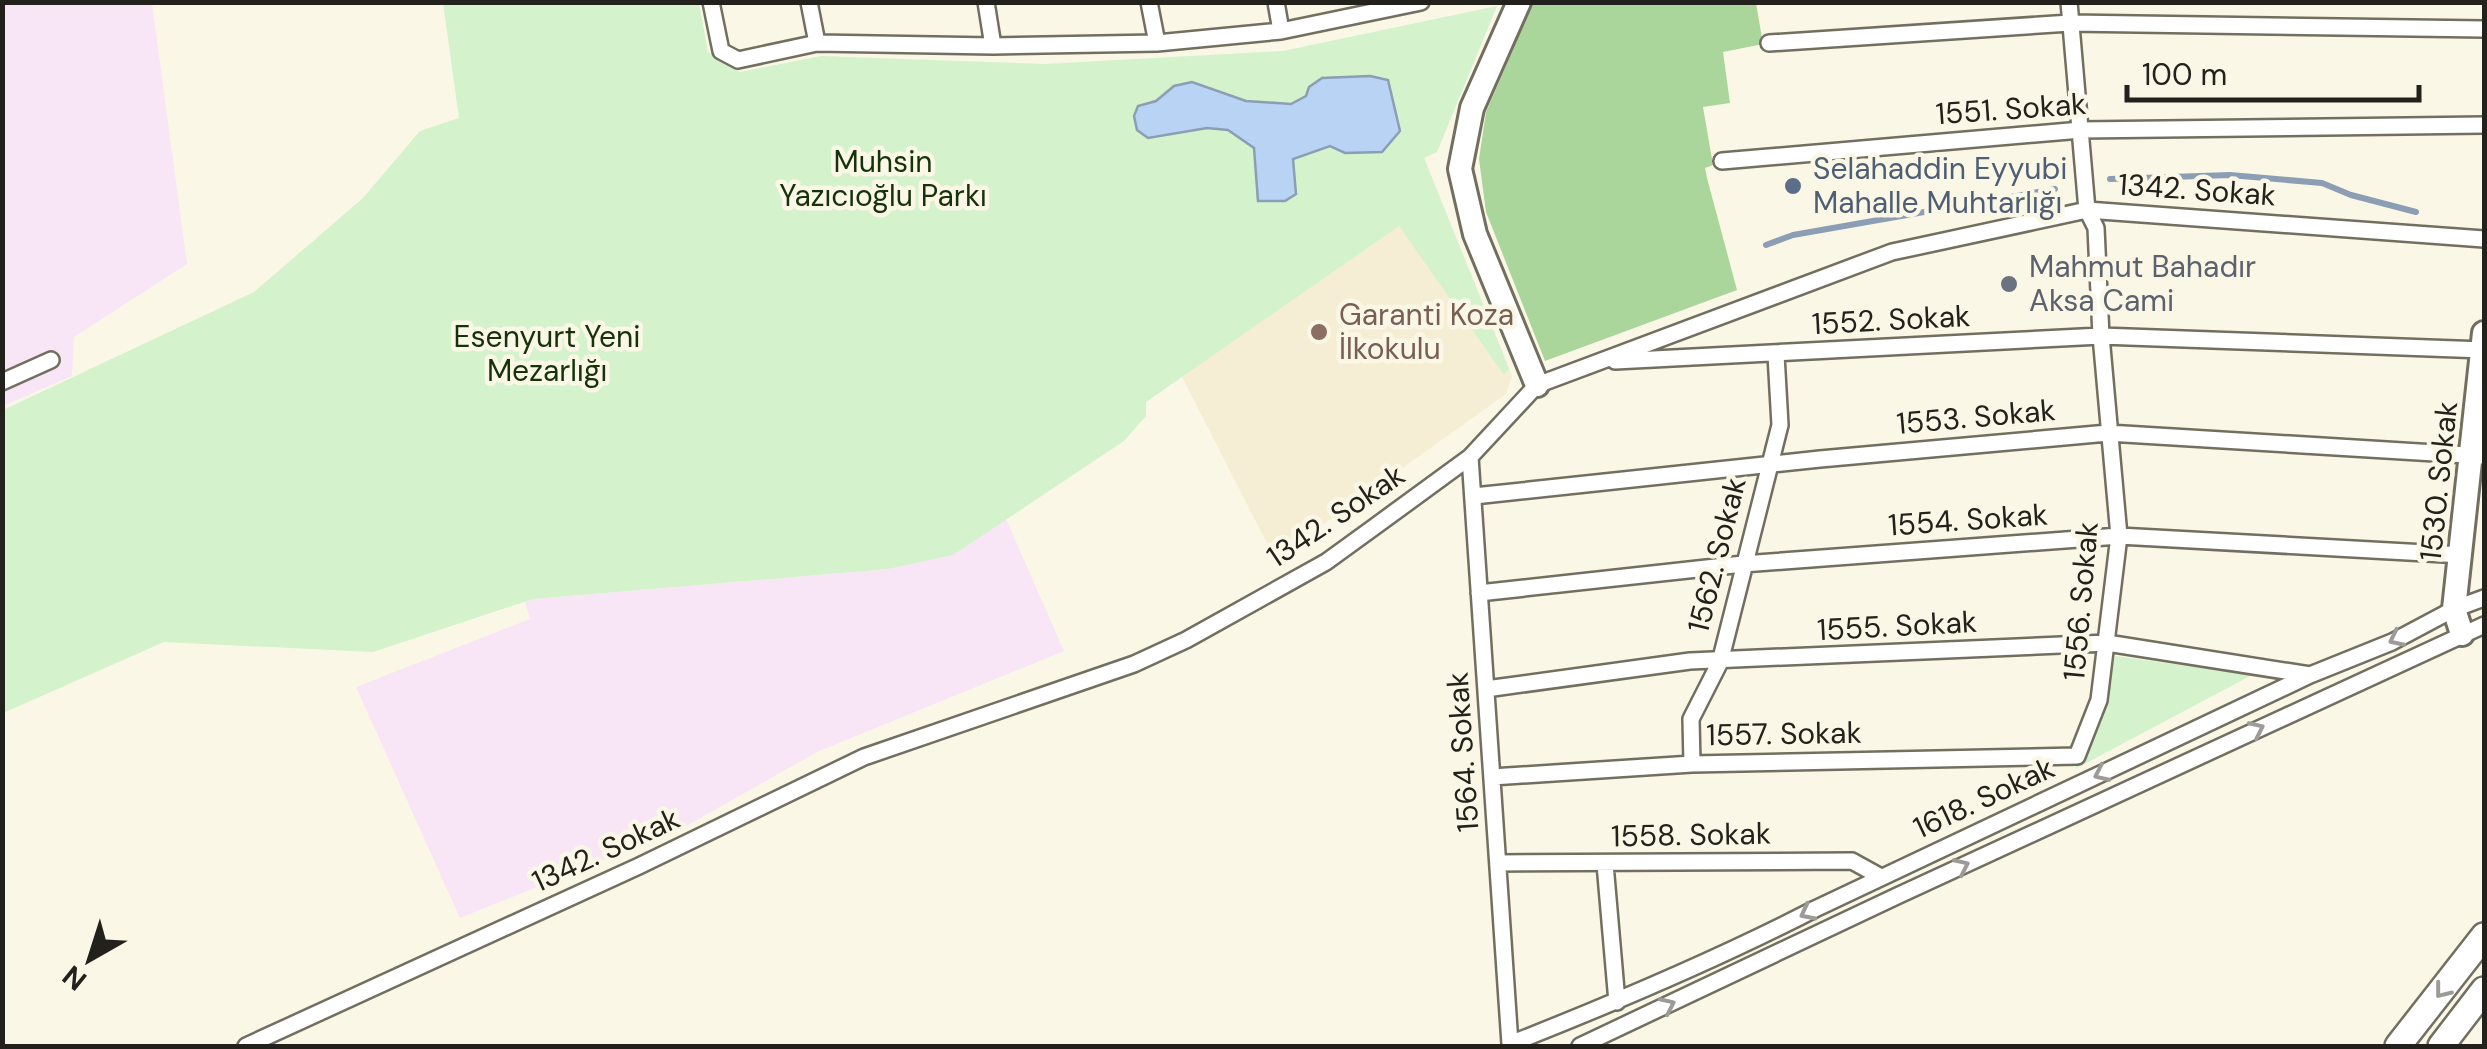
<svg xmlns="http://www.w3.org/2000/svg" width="2487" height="1049" viewBox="0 0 2487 1049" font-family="'DM Sans',sans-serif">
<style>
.industrial{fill:#f8e6f7}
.built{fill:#f5eed5}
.green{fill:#d4f2cb}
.forest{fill:#aad69c}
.water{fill:#b9d3f5;stroke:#8c9eb4;stroke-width:2.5}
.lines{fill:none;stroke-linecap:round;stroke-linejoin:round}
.stream{stroke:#8c9eb4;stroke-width:6}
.street-casing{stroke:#736f60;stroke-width:20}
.secondary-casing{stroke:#736f60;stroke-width:28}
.primary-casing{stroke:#736f60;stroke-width:30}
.street{stroke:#fff;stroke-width:15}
.secondary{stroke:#fff;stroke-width:22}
.primary{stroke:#fff;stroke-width:25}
.oneway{stroke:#9c9b98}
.service-dot{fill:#5c6f8a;stroke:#fbf7e6;stroke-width:4}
.worship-dot{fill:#6b7280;stroke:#fbf7e6;stroke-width:4}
.education-dot{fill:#8d6e63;stroke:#fbf7e6;stroke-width:4}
.labels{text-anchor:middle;stroke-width:9;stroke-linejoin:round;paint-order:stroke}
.street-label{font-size:30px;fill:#23211b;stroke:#fbf7e6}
.park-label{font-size:30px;fill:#15320b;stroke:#fbf7e6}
.service-label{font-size:30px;fill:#4e5e75;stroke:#fbf7e6;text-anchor:start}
.worship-label{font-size:30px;fill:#5b616d;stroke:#fbf7e6;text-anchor:start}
.education-label{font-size:30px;fill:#785e54;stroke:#fbf7e6;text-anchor:start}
</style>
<rect width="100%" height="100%" fill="#fbf7e6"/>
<path class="industrial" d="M3,3H152L187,264L74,337L72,376L3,406Z
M1006,519L1064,651L817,752L681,829L460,918L356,687L530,619L525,602L533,599L888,569L953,555Z"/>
<path class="built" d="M1424,158L1512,375L1506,394L1275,559L1182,377Z"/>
<path class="green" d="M443,3H699L708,52L740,72L821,56L1045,64L1283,51L1497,6L1437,152L1424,158L1509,369L1504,375L1399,226L1146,402V416L1124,441L953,555L888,569L533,599L373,652L164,642L3,713V410L254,292L363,198L420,131L459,118Z
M2115,656L2252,675L2075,769L2100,722Z"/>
<path class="forest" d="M1534,2L1756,3L1763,44L1723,52L1730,103L1703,107L1713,165L1705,168L1707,178L1737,290L1545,361L1486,212L1479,159L1486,112Z"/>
<path class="water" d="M1370,76L1388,80L1400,131L1382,152L1345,153L1330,146L1293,159L1296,194L1285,201H1258L1254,148L1228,130L1207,128L1148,138L1137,130L1134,116L1138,106L1156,101L1174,86L1192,82L1246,101L1291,104L1306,96L1309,87L1322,78Z"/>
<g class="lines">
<path class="stream" d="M2110,179L2230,175L2322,183L2351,195L2416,212
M1766,245L1793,235L2055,189"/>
<g class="street-casing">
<path id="street" d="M711,2L721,51L738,60L817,43L993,46L1157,43L1281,31L1421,2
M809,2L817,43
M986,2L993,46
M1149,2L1157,43
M1276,2L1281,31
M1769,43L2070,23L2484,29
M1722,161L2081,130L2484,125
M1615,361L2101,336L2484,350
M2,382L51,360
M1470,457L1510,1044
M1474,496L1820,459L2108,433L2484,456
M1479,593L1743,564L2119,536L2462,555
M1486,689L1690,661L2107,643L2310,675
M1692,764L1691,719L1720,662L1780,425L1776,355
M1492,777L1692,764L2077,756L2099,700L2119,536L2101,336L2096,228L2087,210L2069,2
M1498,863L1852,861L1881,877
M1605,864L1617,1002
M1510,1044C1614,1003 1716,960 1815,909L2310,675L2392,642L2454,609L2484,598
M246,1046L639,866L864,757L1134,664L1186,640L1326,562L1377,525L1470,457L1537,385L1892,252L2087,210L2484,239
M1580,1046L1897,896L2484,625"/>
</g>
<g class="secondary-casing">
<path id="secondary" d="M1519,2L1472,108L1460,169L1475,234L1537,385
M2462,634L2454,609L2484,333"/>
</g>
<g class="primary-casing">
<path id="primary" d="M2398,1046L2484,936
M2441,1046L2484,990"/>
</g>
<use href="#street" class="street"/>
<use href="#secondary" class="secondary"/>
<use href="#primary" class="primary"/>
</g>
<defs><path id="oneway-chevron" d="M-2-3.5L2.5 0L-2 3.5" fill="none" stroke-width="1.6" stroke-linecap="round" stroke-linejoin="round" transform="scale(2.5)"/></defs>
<g class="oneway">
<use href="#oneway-chevron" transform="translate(2396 639) rotate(154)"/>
<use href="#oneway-chevron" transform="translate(2257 729) rotate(-25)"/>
<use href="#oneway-chevron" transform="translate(2101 774) rotate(155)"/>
<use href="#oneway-chevron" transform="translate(1962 866) rotate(-25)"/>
<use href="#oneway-chevron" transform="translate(1807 913) rotate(153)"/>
<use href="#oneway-chevron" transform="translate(2442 991) rotate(128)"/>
<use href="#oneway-chevron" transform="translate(1668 1005) rotate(-25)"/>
</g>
<circle class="service-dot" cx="1793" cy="186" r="10"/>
<circle class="worship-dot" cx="2009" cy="284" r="10"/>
<circle class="education-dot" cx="1319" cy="332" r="10"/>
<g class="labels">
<g class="street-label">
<text transform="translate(2011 109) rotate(-4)" y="10">1551. Sokak</text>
<text transform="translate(2197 190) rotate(4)" y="10">1342. Sokak</text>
<text transform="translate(1891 320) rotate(-3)" y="10">1552. Sokak</text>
<text transform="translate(1976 417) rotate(-5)" y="10">1553. Sokak</text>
<text transform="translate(2439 481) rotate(-84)" y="10">1530. Sokak</text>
<text transform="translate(1336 516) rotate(-34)" y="10">1342. Sokak</text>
<text transform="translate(1968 520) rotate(-4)" y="10">1554. Sokak</text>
<text transform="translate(1717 555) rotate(-76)" y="10">1562. Sokak</text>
<text transform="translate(2081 601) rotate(-85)" y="10">1556. Sokak</text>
<text transform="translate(1897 626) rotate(-3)" y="10">1555. Sokak</text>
<text transform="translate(1784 734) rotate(-1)" y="10">1557. Sokak</text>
<text transform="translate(1463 752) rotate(-94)" y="10">1564. Sokak</text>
<text transform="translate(1984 798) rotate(-25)" y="10">1618. Sokak</text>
<text transform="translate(1691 835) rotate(-1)" y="10">1558. Sokak</text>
<text transform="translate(606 850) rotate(-25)" y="10">1342. Sokak</text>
</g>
<g class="park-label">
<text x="883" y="172">Muhsin<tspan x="883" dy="34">Yazıcıoğlu Parkı</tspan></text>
<text x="547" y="347">Esenyurt Yeni<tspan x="547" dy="34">Mezarlığı</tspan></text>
</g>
<g class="service-label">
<text x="1813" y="179">Selahaddin Eyyubi<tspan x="1813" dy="34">Mahalle Muhtarlığı</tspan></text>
</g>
<g class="worship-label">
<text x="2029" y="277">Mahmut Bahadır<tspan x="2029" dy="34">Aksa Cami</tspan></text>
</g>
<g class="education-label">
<text x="1339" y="325">Garanti Koza<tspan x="1339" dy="34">İlkokulu</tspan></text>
</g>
</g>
<rect width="2487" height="1049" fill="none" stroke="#23211b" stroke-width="10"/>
<g transform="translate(90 959) rotate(219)" stroke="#fbf7e6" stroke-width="8" paint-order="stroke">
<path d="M0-8L18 38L0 25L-18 38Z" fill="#23211b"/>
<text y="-15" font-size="28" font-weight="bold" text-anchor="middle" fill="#23211b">N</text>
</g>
<path d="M2127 85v15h292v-15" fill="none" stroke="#23211b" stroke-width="5"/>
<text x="2142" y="85" font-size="30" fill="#23211b" stroke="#fbf7e6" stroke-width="8" paint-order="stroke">100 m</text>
</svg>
